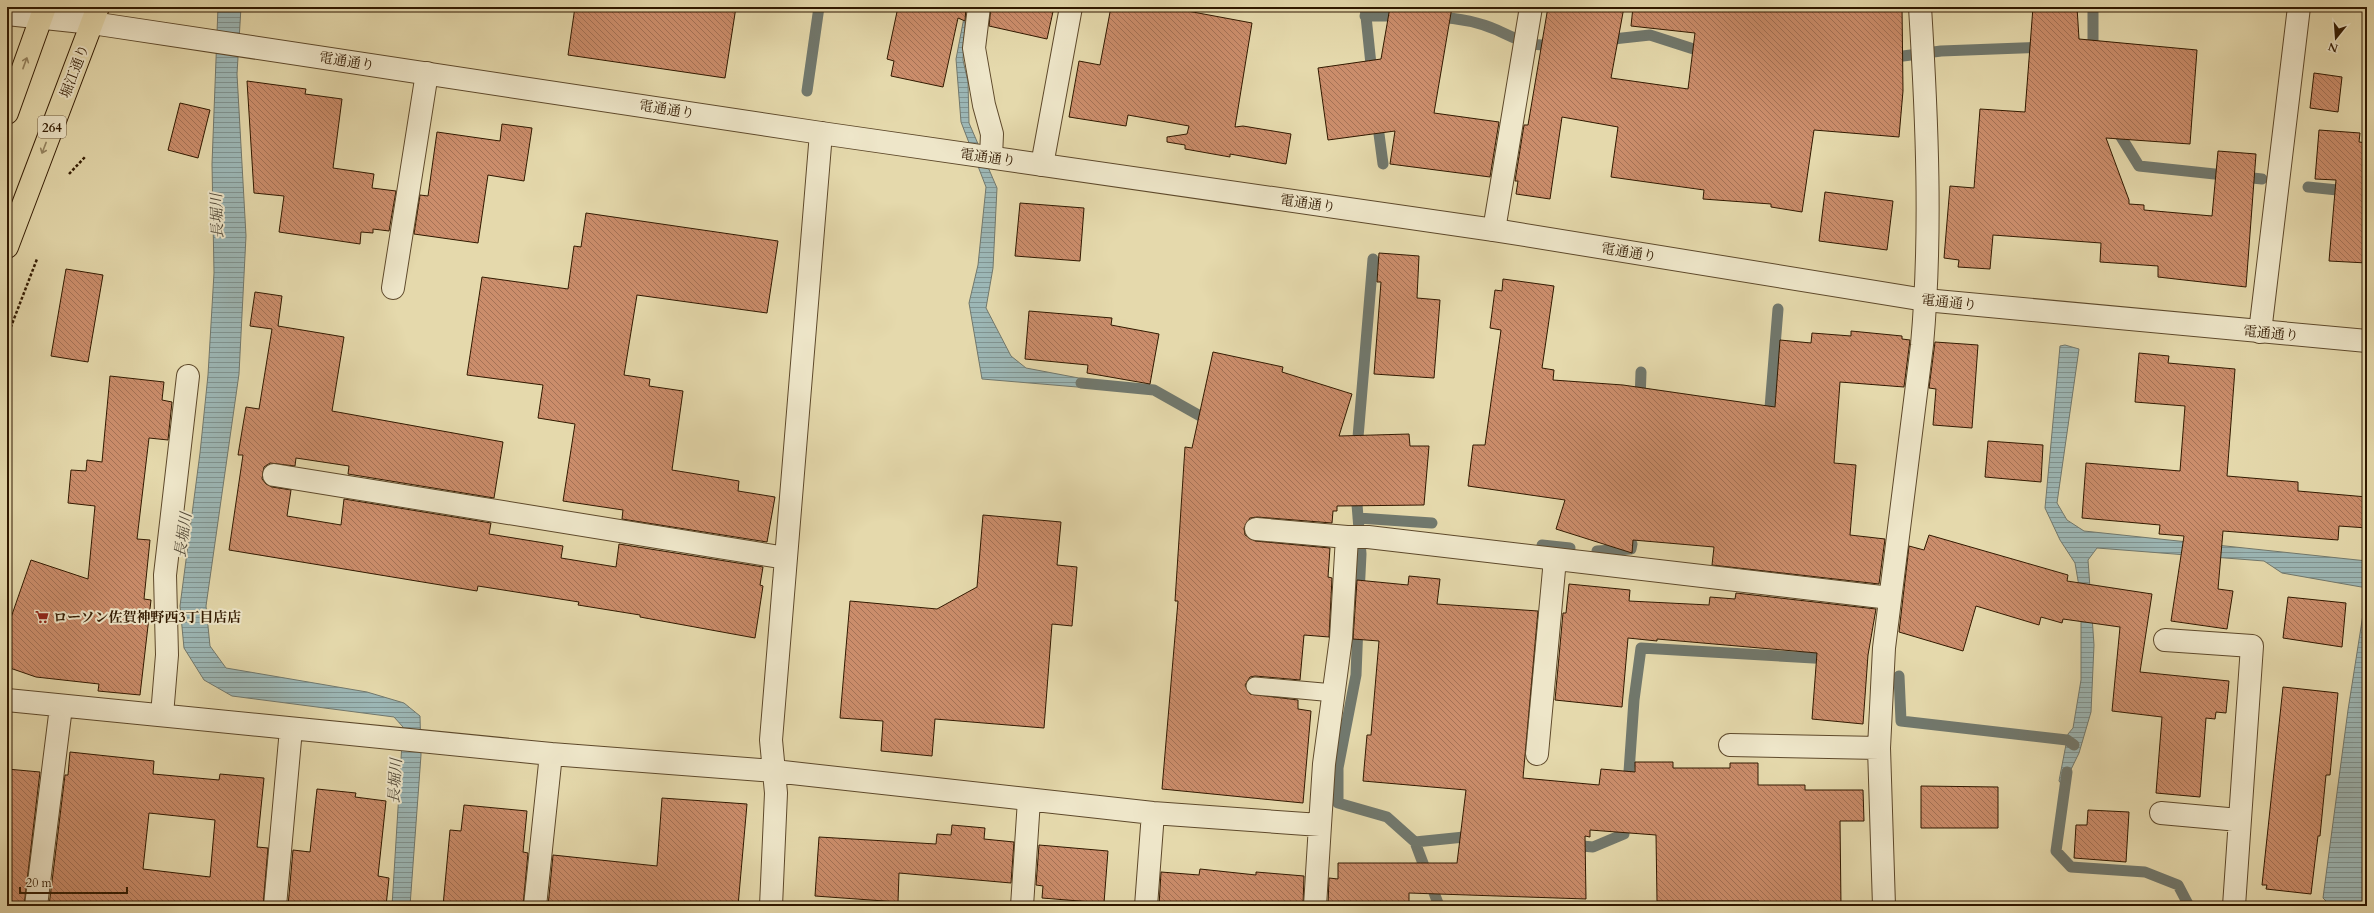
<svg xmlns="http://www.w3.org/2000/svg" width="2374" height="913" viewBox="0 0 2374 913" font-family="Cardo,'Noto Serif JP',serif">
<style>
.water{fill:url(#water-rules);stroke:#71786d}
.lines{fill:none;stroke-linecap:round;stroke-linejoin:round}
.stream{stroke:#71786d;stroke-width:11}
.building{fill:url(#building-back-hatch);stroke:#311900;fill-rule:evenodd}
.service-casing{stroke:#5e492b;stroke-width:19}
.minor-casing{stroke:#5e492b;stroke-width:24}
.tertiary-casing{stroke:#5e492b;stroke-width:24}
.trunk-casing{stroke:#311900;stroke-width:24}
.path{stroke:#311900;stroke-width:2.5;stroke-dasharray:3 2;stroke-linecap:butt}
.service{stroke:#eee6c9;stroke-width:17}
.minor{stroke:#eee6c9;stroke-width:22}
.tertiary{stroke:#eee6c9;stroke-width:22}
.trunk{stroke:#e5d9ac;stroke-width:22}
.oneway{stroke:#94835f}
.labels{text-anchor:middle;stroke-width:4;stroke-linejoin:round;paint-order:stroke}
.shield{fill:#eee6c9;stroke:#6a563c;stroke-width:1}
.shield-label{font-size:13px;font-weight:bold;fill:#311900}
.street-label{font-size:14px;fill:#311900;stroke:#eee6c9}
.poi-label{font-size:14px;font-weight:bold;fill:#311900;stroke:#eee6c9;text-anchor:start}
.water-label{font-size:15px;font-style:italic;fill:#514837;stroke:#eee6c9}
</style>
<defs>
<pattern id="water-rules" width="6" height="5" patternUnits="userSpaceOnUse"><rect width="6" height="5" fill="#9cb7b6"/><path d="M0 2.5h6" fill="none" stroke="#809492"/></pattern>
<pattern id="building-back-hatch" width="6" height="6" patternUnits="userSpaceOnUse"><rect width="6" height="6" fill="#cb8d6b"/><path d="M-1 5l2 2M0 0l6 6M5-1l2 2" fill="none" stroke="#a57256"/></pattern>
</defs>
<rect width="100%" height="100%" fill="#e5d9ac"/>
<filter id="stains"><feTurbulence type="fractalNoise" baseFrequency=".005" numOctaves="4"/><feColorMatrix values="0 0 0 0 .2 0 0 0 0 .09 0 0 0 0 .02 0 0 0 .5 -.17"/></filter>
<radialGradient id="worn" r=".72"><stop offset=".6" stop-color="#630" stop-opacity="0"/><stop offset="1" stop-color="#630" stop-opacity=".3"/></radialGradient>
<path class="water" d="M218,7H241L237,74L246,236L239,374L206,606L210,646L226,668L367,692L404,703L420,716L421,755L410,906H392L403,727L394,717L232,696L204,680L184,648L180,606L200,453L208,375L214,273L212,164Z
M966,7L963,60L968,82L969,123L997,188L993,268L986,308L1011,356L1026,368L1084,379L1095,385L1089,388L982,379L969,303L978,265L986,187L961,122L956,59Z
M2065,345L2079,349L2057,503L2067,520L2084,531L2367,561V588L2282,573L2264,561L2097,548L2088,560L2094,645L2091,712L2079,753L2063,786L2059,781L2068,734L2073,728L2081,680V598L2075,563L2060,540L2045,508L2060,346Z
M2367,589V819L2362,872L2367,890V906H2331L2323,898L2348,710Z"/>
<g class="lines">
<path class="stream" d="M1365,7L1372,74
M2093,7V44L2095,55
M1365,16H1403
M1436,17C1455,18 1479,22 1497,30C1519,40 1529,47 1555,45
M1604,40L1650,35L1706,53
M1888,58L1941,51L2044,47
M807,91L819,7
M1377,119L1383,164
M2115,127L2139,166L2262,179
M2308,187L2367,193
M1081,383L1154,390L1202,417L1213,420
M1640,401L1641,372
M1769,420L1778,309
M1357,449L1373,259
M1356,492L1361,554L1359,595
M1358,518L1432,523
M1542,545L1570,548
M1597,551L1631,549L1632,544
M1358,624L1356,675L1338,768V803L1387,817L1415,842L1439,906
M1899,676L1901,721L2067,740L2074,745
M2067,772L2056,851L2071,867L2145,872L2178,885L2189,906
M1628,786L1634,700L1641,648L1831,659
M1415,842L1474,836
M1571,845L1593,847L1624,834L1625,817"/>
</g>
<path class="building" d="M575,7H736L725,78L568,55Z
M898,7H966L965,21L958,18L943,87L891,76L894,61L887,59Z
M991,7H1054L1047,39L989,26Z
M1111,7H1166L1252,23L1235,127L1243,126L1291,134L1286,164L1230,154V157L1185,149V145L1167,142V137L1187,134L1189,126L1128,115L1126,126L1069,117L1079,61L1100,65Z
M1390,7H1452L1434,113L1499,122L1490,177L1390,164L1395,131L1328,140L1318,68L1381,59Z
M1548,7H1624L1611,78L1688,89L1695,33L1631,26L1633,7H1902L1903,91L1899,137L1814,130L1802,212L1771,207V204L1703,199L1704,190L1611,177L1618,127L1562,117L1550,199L1516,194L1518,181H1515L1524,125H1528Z
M2033,7H2077L2079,39L2197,50L2190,144L2106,138L2129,200V204L2144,205V210L2212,216L2218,151L2256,154L2246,287L2158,277V266L2100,262L2101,243L1993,235L1990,269L1958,267L1959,260L1944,258L1950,186L1974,188L1980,109L2025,112Z
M2314,73L2342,77L2338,112L2310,108Z
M247,81L306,89L305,94L342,99L333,168L374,174L372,188L396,191L389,231L373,229V233L361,232L360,244L279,232L284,196L254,193Z
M180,103L210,110L198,158L168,150Z
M502,124L532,128L524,181L488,175L478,243L414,234L420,195L428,196L437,132L500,141Z
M2319,130L2360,133L2359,142L2367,143V263L2329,261L2336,180L2315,179Z
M1825,192L1893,201L1887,250L1819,241Z
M1020,203L1084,208L1080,261L1015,256Z
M586,213L778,241L767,313L637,295L624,375L650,379L649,386L683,391L672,470L739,481L738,491L775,497L767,542L622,519L623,510L563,501L575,424L538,418L543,385L467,375L482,277L568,289L574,246L581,247Z
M1379,253L1419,256L1417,298L1440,300L1434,378L1374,374L1381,282H1377Z
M66,269L103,275L88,362L51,356Z
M1503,279L1554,286L1542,368L1554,370L1553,380L1623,385L1775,407L1780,340L1811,343L1812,333L1851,336V331L1902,336V339L1910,340L1904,387L1840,382L1834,463L1856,465L1850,535L1885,539L1879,584L1712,565L1714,547L1633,540L1632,553L1556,529L1565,500L1468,486L1473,445H1485L1501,330L1490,328L1495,290L1502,291Z
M255,292L282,296L278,326L344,337L332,411L503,442L494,498L348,474L349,466L296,458L295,466L270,463L264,467L262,479L266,484L272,487L291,490L287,516L341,525L344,499L491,523L489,534L563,546L561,558L616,567L619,544L763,567L760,585L763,586L755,638L640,617V615L578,605L579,602L478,586L477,591L229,550L243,455H238L246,407L259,409L272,329L250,326Z
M1029,311L1112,318L1111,325L1159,334L1150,384L1087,373L1088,365L1025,359Z
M1935,342L1978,345L1972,428L1933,425L1936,389L1929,388Z
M1213,352L1283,367L1282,372L1352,394L1339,436L1409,434L1410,446H1429L1424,505L1337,506V511H1333L1332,523L1257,517L1250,518L1244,528L1245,535L1255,541L1330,548L1328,577L1332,578L1329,637L1304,635L1300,680L1255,676L1250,677L1245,685L1250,694L1298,700V709L1311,711L1303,803L1162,789L1178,601H1175L1185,447L1192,448Z
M2139,353L2169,356L2168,363L2235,369L2227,476L2298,482V491L2367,497V528L2339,526L2338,540L2223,531L2218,589L2233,591L2227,629L2171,621L2184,536L2159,534L2160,525L2082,518L2086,463L2180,471L2185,406L2135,402Z
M110,376L164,382L162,400L172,402L168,440L149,438L137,539L150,540L144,599L151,600L140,695L98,691L99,684L36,677L7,667V629L31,560L88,579L95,506L68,503L71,470L86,471L87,460L102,462Z
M1988,441L2043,445L2041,482L1985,477Z
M983,515L1061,522L1057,565L1077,567L1072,626L1052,624L1044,728L935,719L932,756L881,751L883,721L840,718L850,601L937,609L977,587Z
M1929,535L2068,575L2067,581L2152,594L2140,672L2229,681L2226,713L2216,712L2215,719L2206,718L2200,797L2156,793L2162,717L2112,711L2120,627L2063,619L2062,623L2041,617L2039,625L1976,606L1963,651L1899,632L1909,546L1924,550Z
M1409,576L1440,579L1437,604L1538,611L1523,778L1599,785L1601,769L1635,772V762H1673V768H1730V763H1758V785H1805V790H1863L1864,821H1840L1841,906H1759V901H1657L1656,835L1590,830V837L1585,836L1586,899L1409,893V905H1328L1329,878L1338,879V863H1457L1466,790L1363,781L1367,735H1371L1379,641L1353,639L1357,580L1408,585Z
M1569,584L1630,590L1629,601L1709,605L1710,597L1735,599L1736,593L1876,609L1868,655L1863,724L1812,719L1817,653L1657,639V641L1628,638L1622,707L1555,700L1563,613H1566Z
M2288,597L2346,603L2342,647L2283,638Z
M2283,687L2338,693L2330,775H2326L2320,836H2318L2311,894L2266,889L2267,885H2262Z
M70,752L154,761L153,774L219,780L220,774L264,778L257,847L268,848L263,906H49L65,775H68ZM149,813L215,820L210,877L143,869Z
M7,769L40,772L24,906H7Z
M1921,786L1998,787V828H1921Z
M317,789L356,793L355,797L386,801L378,876L389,878L386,906H288L293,850L310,852Z
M662,798L747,804L738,906H548L553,855L657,866Z
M464,805L527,811L523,852L528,853L523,906H443L450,830L461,831Z
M2088,810L2129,812L2126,862L2074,858L2076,825H2087Z
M952,825L985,828L984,839L1014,842L1011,883L899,873L898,902L815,896L819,837L936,844L937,834L951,835Z
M1039,845L1108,851L1104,903L1042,898L1043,886L1036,885Z
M1200,869L1256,875V872L1304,876L1303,905L1159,906L1161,872L1199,875Z"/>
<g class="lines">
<g class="service-casing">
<path id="service" d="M1255,686L1334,693"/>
</g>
<g class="minor-casing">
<path id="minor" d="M979,7L974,48L984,105L992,134L991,157
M1042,165L1071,7
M1494,230L1531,7
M393,288L427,73
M2260,332L2299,7
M274,475L786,558
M1256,529L1347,537H1368L1890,598
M2165,640L2252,646L2234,906
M7,700L551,754L774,771L1153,813L1320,825L1324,764L1341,638L1347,537
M162,715L167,655L165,575L188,376
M1730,745L1879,748
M1537,754L1555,559
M2161,813L2239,820
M36,906L61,707
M275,906L291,729
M535,906L551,754
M771,906L776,793L771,740L821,133
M1022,906L1029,800
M1146,906L1153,813
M1315,906L1320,825
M1884,906L1879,748L1884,648L1922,345C1932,234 1927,119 1920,7"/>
</g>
<g class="tertiary-casing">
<path id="tertiary" d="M7,14L92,23L821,133L1494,230L1925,300L2367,341"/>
</g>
<g class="trunk-casing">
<path id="trunk" d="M7,113L45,7
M7,247L98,7"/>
</g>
<path class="path" d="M69,174L85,157
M7,337L37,259"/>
<use href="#service" class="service"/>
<use href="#minor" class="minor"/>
<use href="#tertiary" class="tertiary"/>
<use href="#trunk" class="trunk"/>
</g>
<defs><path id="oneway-shaft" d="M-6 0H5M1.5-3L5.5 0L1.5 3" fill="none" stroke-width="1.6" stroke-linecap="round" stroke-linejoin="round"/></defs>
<g class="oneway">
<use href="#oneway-shaft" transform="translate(25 63) rotate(-70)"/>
<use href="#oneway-shaft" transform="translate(44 148) rotate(111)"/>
</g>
<defs>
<g id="supermarket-bare" transform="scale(1.08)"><path d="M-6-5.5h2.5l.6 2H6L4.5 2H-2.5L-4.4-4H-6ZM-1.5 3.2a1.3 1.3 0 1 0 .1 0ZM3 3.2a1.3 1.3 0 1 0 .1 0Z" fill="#8f2418" stroke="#eee6c9" stroke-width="2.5" paint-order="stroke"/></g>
</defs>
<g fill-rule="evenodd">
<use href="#supermarket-bare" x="42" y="617"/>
</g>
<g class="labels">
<rect class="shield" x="38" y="116" width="28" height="22" rx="3"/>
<g class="shield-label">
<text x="52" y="132">264</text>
</g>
<g class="street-label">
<text transform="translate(347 61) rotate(9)" y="5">電通通り</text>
<text transform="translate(74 71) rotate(-69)" y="5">堀江通り</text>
<text transform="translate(667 109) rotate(9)" y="5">電通通り</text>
<text transform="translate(988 157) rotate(8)" y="5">電通通り</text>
<text transform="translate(1308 203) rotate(8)" y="5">電通通り</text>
<text transform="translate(1629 252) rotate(9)" y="5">電通通り</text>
<text transform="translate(1949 302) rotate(6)" y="5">電通通り</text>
<text transform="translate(2271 333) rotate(5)" y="5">電通通り</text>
</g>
<g class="poi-label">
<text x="53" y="622">ローソン佐賀神野西3丁目店店</text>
</g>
<g class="water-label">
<text transform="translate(217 216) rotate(-92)" y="5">長堀川</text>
<text transform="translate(183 535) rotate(-82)" y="5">長堀川</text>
<text transform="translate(395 781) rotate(-87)" y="5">長堀川</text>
</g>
</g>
<rect width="2374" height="913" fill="none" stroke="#e5d9ac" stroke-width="24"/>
<rect x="8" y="8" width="2358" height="897" fill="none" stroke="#311900" stroke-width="2"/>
<rect x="12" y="12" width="2350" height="889" fill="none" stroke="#311900"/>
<g transform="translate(2336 38) rotate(197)" stroke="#eee6c9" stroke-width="3" paint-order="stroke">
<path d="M0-3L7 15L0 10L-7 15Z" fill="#311900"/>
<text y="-6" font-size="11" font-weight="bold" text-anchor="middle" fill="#311900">N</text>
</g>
<path d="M20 887v6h107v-6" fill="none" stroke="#311900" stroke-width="2"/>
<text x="26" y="887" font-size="12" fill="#311900" stroke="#eee6c9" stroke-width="3" paint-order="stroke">20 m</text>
<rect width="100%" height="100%" filter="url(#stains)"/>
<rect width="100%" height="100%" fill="url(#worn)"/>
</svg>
